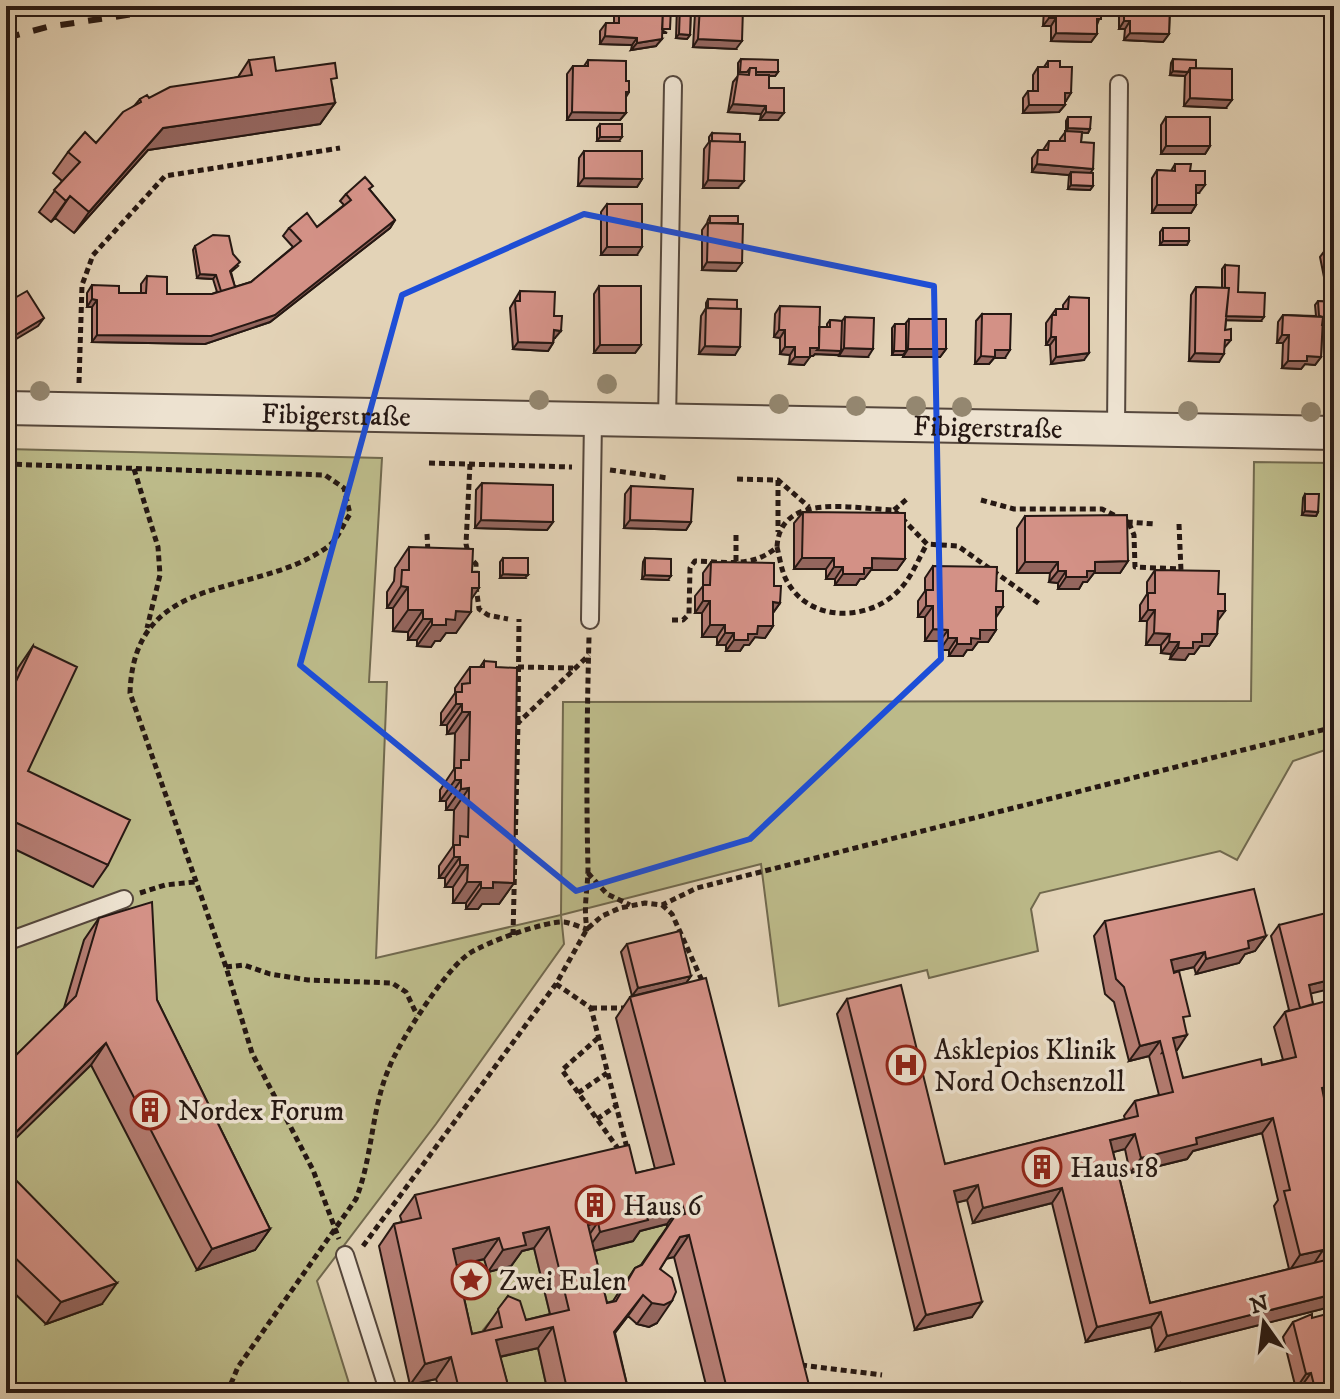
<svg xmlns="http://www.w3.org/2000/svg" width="1340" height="1399" viewBox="0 0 1340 1399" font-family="'IM FELL DW Pica',serif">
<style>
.green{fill:#bcba89;stroke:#71694e;stroke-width:2}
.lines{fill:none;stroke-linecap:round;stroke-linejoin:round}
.service-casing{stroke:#55473c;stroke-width:20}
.minor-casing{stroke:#55473c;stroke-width:36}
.path{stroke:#261813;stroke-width:5;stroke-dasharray:6 4;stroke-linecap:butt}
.service{stroke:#ede2d0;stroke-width:16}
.minor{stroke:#ede2d0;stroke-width:32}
.rail{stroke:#261813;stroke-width:6;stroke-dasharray:14 14;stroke-linecap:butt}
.tree{fill:#948770}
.wall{fill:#b57d73;stroke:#261813;stroke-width:2;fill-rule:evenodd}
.shaded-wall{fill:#94665e;stroke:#261813;stroke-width:2}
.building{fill:#d39186;stroke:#261813;stroke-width:2;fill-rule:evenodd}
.marked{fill:none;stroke:#1d4ed8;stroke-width:6;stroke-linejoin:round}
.labels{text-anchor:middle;stroke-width:7;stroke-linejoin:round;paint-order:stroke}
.street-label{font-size:28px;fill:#261813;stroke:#ede2d0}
.poi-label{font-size:28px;fill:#261813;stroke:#ede2d0;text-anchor:start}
</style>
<rect width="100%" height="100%" fill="#e3d3b7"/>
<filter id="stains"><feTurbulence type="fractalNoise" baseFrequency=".0025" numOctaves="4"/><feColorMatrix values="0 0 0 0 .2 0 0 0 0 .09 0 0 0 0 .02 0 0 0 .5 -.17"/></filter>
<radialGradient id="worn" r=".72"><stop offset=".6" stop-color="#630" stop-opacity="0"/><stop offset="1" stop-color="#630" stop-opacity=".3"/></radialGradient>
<path class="green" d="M6,449L382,458L369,682H387L376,958L561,915L563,702L1251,701L1254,462L1334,463V747L1293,761L1237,860L1220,851L1040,893L1031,909L1038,951L929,978L927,970L779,1006L761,864L561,915L564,944L436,1124L317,1281L352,1393H6Z
M667,1224L670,1235L660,1237L627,1286L620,1290L601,1322L583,1244Z
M534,1248L554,1331L493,1318L483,1330L484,1342L457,1356L438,1270Z
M538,1348L548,1393H489L481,1361Z"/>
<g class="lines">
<g class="service-casing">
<path id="service" d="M667,421L673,85
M1116,429L1119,84
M590,620L593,420
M6,942L124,899
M345,1255L389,1393"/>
</g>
<g class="minor-casing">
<g id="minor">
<path id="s1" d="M6,408L1334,433"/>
</g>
</g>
<path class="path" d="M79,383L82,285L93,255L165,176L340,148
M429,463L572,467
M6,464L325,475L344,488L350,514C344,523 338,538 330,545C259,600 134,567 130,693L226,967L252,1053L313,1170L339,1239
M470,464L466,544L469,557L476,564V576
M134,469L158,547L160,575L147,628
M610,470L668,478
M737,479L778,480L809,507
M778,480V532
M981,500L1014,509H1102L1128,522L1155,524
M894,510L907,499
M1129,523L1134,535L1135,567L1181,569
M1179,524L1181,571
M427,534L428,553
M736,535V562
M777,547C780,559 782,574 788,583C812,624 872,621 901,588C912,576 919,558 927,544
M476,586L479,609L488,615L508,619
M672,620H683L689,614L690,568L695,561C725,562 753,568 777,547C780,491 854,509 894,510L927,544L958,546L1041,605
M518,667L573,668
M518,722L519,619
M588,873L607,894L630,905
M140,893L165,885L195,882
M662,905L672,914L704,985
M513,935L518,723L589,655
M226,967L244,965L270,974L308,980L392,983L406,992L417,1015
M556,984L591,1008L627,1148
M591,1008H630
M598,1038L562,1070L619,1150
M578,1093L607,1073
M597,1119L616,1106
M363,1246L556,984L587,929L602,916L620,908L645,903L662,905L697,888L1334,727
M801,1365L882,1375
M227,1393L238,1367L356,1199C373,1156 371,1110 389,1068C399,1042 447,967 470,953C487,942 545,921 564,922C571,923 580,927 587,929C583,905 588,890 588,867C586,790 587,714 589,637
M410,1393L426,1389L424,1382"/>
<use href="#service" class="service"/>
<use href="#minor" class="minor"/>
<path class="rail" d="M6,38L47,27L187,6"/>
</g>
<g class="tree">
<circle cx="607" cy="384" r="10"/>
<circle cx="40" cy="391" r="10"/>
<circle cx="539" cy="400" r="10"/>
<circle cx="779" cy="404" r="10"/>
<circle cx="856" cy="406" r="10"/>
<circle cx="916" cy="406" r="10"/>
<circle cx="962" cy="407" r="10"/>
<circle cx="1188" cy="411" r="10"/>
<circle cx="1311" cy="412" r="10"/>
</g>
<path class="wall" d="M677,6H691L690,35L687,39L676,38Z
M700,6L736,49L693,47L695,13Z
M1046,6H1170L1169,34L1163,42L1124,40L1125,29H1119V17L1121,14H1101L1097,25V34L1091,42L1051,41V26H1043L1044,9Z
M619,7L667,33H662L656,46L631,50L632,45L600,44V31L606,23H614V15Z
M741,59L778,72L775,76H769V88L778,120H760L761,114L728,112L733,82L738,76V63Z
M1173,59L1196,68L1226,108L1184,106L1185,76L1170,75L1171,63Z
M249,60L276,71L332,85L335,103L320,124L148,150L74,233L55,218L51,222L39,212L62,181L53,173L68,152L96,143L135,105L140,99L149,98L238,77Z
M588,60L626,81L629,92L626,97V113L620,120H567V74L573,66H584Z
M1048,61L1060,67L1066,101H1065V105L1059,112L1023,113V98L1028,91H1033V75L1038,67H1044Z
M1068,117L1090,129L1088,133L1082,132L1081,142L1090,173L1093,186L1090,190L1068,189L1069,175L1032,172V158L1038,150H1043L1049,141H1060V139L1066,131V121Z
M1166,117L1210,146L1205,154H1161V125Z
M600,124L619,141H597V128Z
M712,133L738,188H703L704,149L709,142V137Z
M584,151L642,179L637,187L578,186L579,158Z
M1175,164L1190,171L1199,193H1196V205L1191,213H1152V178L1157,170L1171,171Z
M370,190L395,220L390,228L270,322L205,344L92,342V307H87V293L92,285L119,293H141V284L147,276L167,294H212L217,292L213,279L197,278L193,250L195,246L238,266L231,272L235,287L251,282L293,247L283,236L289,228L317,227L344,205L340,201L346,194Z
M607,204L637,255H601V212Z
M710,216L738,223L736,271L702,270V230L707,223L708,220Z
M1163,228L1189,241L1187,245H1160V232Z
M1334,247V318H1333L1331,312L1328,329H1322L1321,357L1315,365L1305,364L1301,369L1282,368L1283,343H1277L1278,322L1283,315L1316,316L1315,305L1318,301L1329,302L1320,257L1326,249Z
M1225,265L1238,292L1261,321L1226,320L1225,330L1231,340L1224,348L1219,362L1189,361L1191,295L1196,287L1222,288V269Z
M599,286L641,345L635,353H594V294Z
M520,291L554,316L555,338H554L553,343L548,351L513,349L510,308Z
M1069,297L1084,360L1051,364L1050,345H1046V323L1056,309H1063V305Z
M708,299L737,309L735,355L699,354L701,316L706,308V303Z
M780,306L819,327H827V324L830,320L842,321L845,317L868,357L815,354L813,356H810L804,365L789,364L790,355L780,354V338L774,337L775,314Z
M982,314L1005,358H994L989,364H975L976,321Z
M909,319L946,349L940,357H903V355H892V328L895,324H905Z
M482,483L553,522L547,530L475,528L476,490Z
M631,486L691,522L686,530L624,528L625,494Z
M1305,494L1318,512L1316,516L1302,515L1303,498Z
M803,512L905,559L897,570H871L864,579H860L856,585H835V579H826V569H794V523Z
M1025,516L1128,561L1120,573H1094L1087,582H1083L1079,589H1058V583L1049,582L1050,573H1017V528Z
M409,547L471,599L456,633H446L440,641H435L431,647L417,646V640H408V632L393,631V608H387V592L394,581L395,568Z
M503,558L525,578H500V562Z
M645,558L668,580L642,579L643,562Z
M711,562L774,586L780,603L773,613V626L765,638L755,637L749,645H744L740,651H726V645H717V637H702V613H695V596L703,586V573Z
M933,566L996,617V630L988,642H978L972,650H967L963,656H949V650H940V641H925V617H918V601L925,591V578Z
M1155,570L1218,621L1217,634L1209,646H1200L1194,654H1189L1185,660L1170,659L1171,654L1161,653V645H1146L1147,621H1140V605L1147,594V582Z
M33,646L28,771L108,865L93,887L6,845V693L18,668Z
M484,661L514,883L499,904H482L478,909H466V903H453V887H445V878H439V866L453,846L454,810H446V801H440V790L454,769L455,733L447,734V725H441V713L455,693V688L470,667H480Z
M99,918L157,1000L270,1229L255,1250L197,1270L91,1065L64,1008L84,940Z
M1105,921L1266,936L1255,951L1245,954L1239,963L1196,974L1194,967L1173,972L1184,1023L1177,1050H1175L1183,1078L1262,1065L1283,1060L1274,1027L1285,1012L1289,1010L1271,936L1279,925L1311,994L1329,1099L1334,1306L1156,1351L1151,1327L1086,1342L1052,1203L973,1223L967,1200L957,1202L972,1317L915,1330L837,1014L847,999L945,1164L1125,1119L1124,1116L1135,1101L1159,1095L1149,1056L1129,1061L1114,1002L1105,994L1094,936ZM1262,1133L1278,1200L1274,1206L1289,1269L1150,1303L1113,1152L1125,1149L1130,1173L1187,1159L1193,1151Z
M627,944L691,976L686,983L811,1393H708L674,1257L667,1258L660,1269L657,1323L649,1327L637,1324L628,1316L615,1333L629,1393H548L538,1348L500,1357L510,1393H440L436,1379L410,1385L379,1246L394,1224L402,1222L400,1216L415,1195L636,1173L655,1169L616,1018L630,997L632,996L621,952ZM667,1224V1227L641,1265L635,1268L613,1301L607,1303L594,1251L633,1241L640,1231ZM534,1248L550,1314L526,1320L508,1296L483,1332L472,1334L457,1266L484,1259L488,1272L511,1266L522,1251Z
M6,1170L102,1304L46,1324L6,1285Z
M1312,1318L1334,1393H1302L1300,1388L1296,1389L1283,1337L1293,1322Z"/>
<path class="shaded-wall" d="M1095,10H1124L1121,14H1092Z
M1049,18H1056L1051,26H1043Z
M1124,21H1130L1125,29H1119Z
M1056,33L1097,34L1091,42L1051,41Z
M1130,33L1169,34L1163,42L1124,40Z
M679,34L690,35L687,39L676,38Z
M605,36L637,38L632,45L600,44Z
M662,39L656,46L631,50L637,43Z
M698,39L742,41L736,49L693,47Z
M1173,71L1188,72L1185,76L1170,75Z
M749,72H778L775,76H749Z
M1065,93H1071L1066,101H1060Z
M1190,98L1232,100L1226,108L1184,106Z
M335,103L320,124L148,150L74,233L89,212L163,128Z
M733,104L766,106L761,114L728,112Z
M1029,105H1065L1059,112L1023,113Z
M572,112L626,113L620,120H567Z
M766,112L784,113L778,120H760Z
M1068,128L1090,129L1088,133L1066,132Z
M600,137H622L619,141H597Z
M1166,146H1210L1205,154H1161Z
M1037,164L1093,169L1088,177L1071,172L1069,175L1032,172Z
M584,178L642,179L637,187L578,186Z
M708,180L744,181L738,188H703Z
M1071,185L1093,186L1090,190L1068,189Z
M1196,185H1205L1199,193H1191Z
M70,196L55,218L51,222L66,201Z
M1157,205H1196L1191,213H1152Z
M395,220L390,228L270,322L205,344L92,342L97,335L211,336Z
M1163,241H1189L1187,245H1160Z
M607,247H642L637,255H601Z
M707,262L742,263L736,271L702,270Z
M200,274L216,275L213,279L197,278Z
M92,299L97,300L92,307H87Z
M1225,316L1264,317L1261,321L1222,320Z
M44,318L38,326L6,345L7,340Z
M1320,325H1331L1328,329L1317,328Z
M554,330L561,331L555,338H549Z
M779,330H785L780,338L774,337Z
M1282,335H1289L1283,343H1277Z
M1051,337H1056L1050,345H1046Z
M518,342L553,343L548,351L513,349Z
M600,345H641L635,353H594Z
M705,346L740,347L735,355L699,354Z
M785,347H795L790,355L780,354Z
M810,348H819L841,351L839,355L815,354L813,356H805Z
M844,348L873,349L868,357L839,356Z
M908,349H946L940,357H903Z
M995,350H1010L1005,358H994L989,364H975L981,356Z
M894,351H906L903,355H892Z
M1089,353L1084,360L1051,364L1056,357Z
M1195,353L1224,354L1219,362L1189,361Z
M1307,356L1321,357L1315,365L1305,364L1301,369L1282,368L1288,361Z
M795,357H810L804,365L789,364Z
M1305,511L1318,512L1316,516L1302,515Z
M481,520L553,522L547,530L475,528Z
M630,520L691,522L686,530L624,528Z
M802,558H834L826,569H794Z
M872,558L905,559L897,570H871L864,579H860L856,585H835L843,574Z
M1128,561L1120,573H1094L1087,582H1083L1079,589H1058L1066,577L1095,562Z
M1025,562H1058L1050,573H1017Z
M834,567H843L835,579H826Z
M1058,571H1066L1058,583L1049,582Z
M503,574L528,575L525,578H500Z
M645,575L671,576L668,580L642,579Z
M401,586L408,587L393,608H387Z
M472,588H479L464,610Z
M703,601H710L702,613H695Z
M773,602L780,603L772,614Z
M926,606H933L925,617H918Z
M996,607H1003L995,619Z
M408,610H423L408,632L393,631Z
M1148,610H1155L1147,621H1140Z
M456,611L471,612L456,633H446L440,641H435L431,647L417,646L432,625L446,619Z
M1218,611H1225L1217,622Z
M423,619H432L417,640H408Z
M710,625H725L717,637H702Z
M758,626H773L765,638L755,637L749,645H744L740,651H726L734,640L748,634Z
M933,629L948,630L940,641H925Z
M980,630H996L988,642H978L972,650H967L963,656H949L957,644L971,638Z
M725,633H734L726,645H717Z
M1154,633L1170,634L1161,645H1146Z
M1202,634H1217L1209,646H1200L1194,654H1189L1185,660L1170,659L1178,648L1193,642Z
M948,638H957L949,650H940Z
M1169,642H1179L1171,654L1161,653Z
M456,704H462L447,725H441Z
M462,712H470L455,733L447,734Z
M455,780H461L446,801H440Z
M469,788L454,810H446L461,789Z
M454,857H460L445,878H439Z
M460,865H468L453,887H445Z
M467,882H481L466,903H453Z
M493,882L514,883L499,904H482L478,909H466L481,888Z
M1266,936L1255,951L1245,954L1239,963L1196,974L1206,959L1248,941Z
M1205,952L1194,967L1160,975L1171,960Z
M691,976L686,983L632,996L638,988Z
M1334,979V988L1301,996L1309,985Z
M1187,1035L1177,1050L1162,1053L1173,1038Z
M1160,1041L1149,1056L1129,1061L1140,1046Z
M106,1043L91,1065L6,1148V1142Z
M1334,1085V1097L1311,1103L1322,1088Z
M1273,1118L1262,1133L1193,1151L1187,1159L1130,1173L1141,1158L1196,1138Z
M1135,1134L1125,1149L1099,1156L1110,1140Z
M978,1185L967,1200L943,1206L954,1191Z
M1062,1188L1052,1203L973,1223L983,1208Z
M682,1203L667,1224L640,1231L633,1241L585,1253L600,1232L646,1212Z
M598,1222L583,1244L588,1225Z
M549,1227L534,1248L522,1251L511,1266L488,1272L503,1250L523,1233Z
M270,1229L255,1250L197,1270L212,1249Z
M689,1235L674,1257L666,1259L680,1237Z
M499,1238L484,1259L438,1270L453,1249Z
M1323,1250L1313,1265L1290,1270L1300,1255Z
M117,1283L102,1304L46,1324L61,1302Z
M1334,1294V1306L1156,1351L1167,1336Z
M643,1295L628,1316L599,1353L614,1332Z
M672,1301L657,1323L649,1327L637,1324L652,1303Z
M982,1302L972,1317L915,1330L926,1315Z
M1161,1312L1151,1327L1086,1342L1097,1327Z
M553,1327L538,1348L481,1361L496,1340Z
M451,1357L436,1379L410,1385L425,1364Z
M1311,1373L1300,1388L1296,1389L1306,1374Z"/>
<path class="building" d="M680,6H691L690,35L679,34Z
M700,6L743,8L742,41L698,39Z
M1049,6H1097V12H1101V19H1097V34L1056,33V18H1049Z
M1097,6H1128V9H1124V10H1097Z
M1130,6H1170L1169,34L1130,33V21H1124V9H1130Z
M619,7L663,9L662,39L637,43V38L605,36L606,23H619Z
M661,8H671L670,29H662L663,9Z
M274,57L276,71L335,63L337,78L331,79L335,103L163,128L89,212L70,196L66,201L54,190L80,162L68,152L85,132L96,143L123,112L141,102L140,99L147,95L149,98L170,87L252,75L249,60Z
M741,59L778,60V72H756V68H750L747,72H740Z
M1173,59L1196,60V68H1190L1188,72L1173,71Z
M588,60L626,61V81H629V92H626V113L572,112L573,66H588Z
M1048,61H1060V67H1072L1071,93H1065V105H1029L1028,91H1038V67H1048Z
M750,68H756V75H769V88H784V113L766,112V106L733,104L738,74L749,75Z
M1190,68L1232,69V100L1190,98Z
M1068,117H1091L1090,129L1068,128Z
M1166,117H1210V146H1166Z
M600,124H622V137H600Z
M1065,131L1082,132L1081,142L1094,143L1093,169L1037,164L1038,150H1048L1049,141H1065Z
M712,133L740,134V142L712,141Z
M710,141L745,142L744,181L708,180Z
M584,151H642V179L584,178Z
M1175,164H1191L1190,171H1205V185H1196V205H1157V170L1175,171Z
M1071,172L1093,173V186L1071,185Z
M365,177L373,186L369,189L395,220L275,315L211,336L97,335V300L92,299V285L119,286V293H146L147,276L167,277V294H212L251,282L301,241L289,228L307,213L317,227L351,200L346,194Z
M607,204H642V247H607Z
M710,216H738V223H710Z
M708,223L743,224L742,263L707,262Z
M1163,228H1189V241H1163Z
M213,235L229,236L233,254L240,262L230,271L235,287L221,291L216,275L200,274L195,246Z
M1334,247V290L1326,249Z
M1225,265L1239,266L1238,292L1265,293L1264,317L1226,316L1229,288H1225Z
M599,286H641V345H600Z
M1196,287L1229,288L1225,330L1231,329V340H1225L1224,354L1195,353Z
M27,291L44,318L7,340L6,303Z
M520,291L555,292L554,316H562L561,331L554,330L553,343L518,342L515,301H520Z
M1069,297L1089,298V353L1056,357V337H1051L1052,315H1056V309H1068Z
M708,299L737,300V309L708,308Z
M1318,301L1332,302L1331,325H1322L1323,317L1319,316Z
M780,306L820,307L819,348H810V357H795V347H785V330H779Z
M706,308L741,309L740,347L705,346Z
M982,314H1011L1010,350H995V357L981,356Z
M1283,315L1323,317L1321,357L1307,356V361H1288L1289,335H1282Z
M845,317L874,318L873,349L844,348Z
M909,319H946V349H908Z
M830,320L842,321L841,351L817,350L819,348V327H830Z
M895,324H906V351H894Z
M482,483L553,485V522L481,520Z
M631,486L693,489L691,522L630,520Z
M1305,494H1319L1318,512L1305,511Z
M803,512L905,513V559L872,558V568H864V574H843V567H834V558H802Z
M1127,515L1128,561L1095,562V571H1087V577H1066V571H1058V562H1025V516Z
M409,547L473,549L472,572H479V588H472L471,612L456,611L455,620L446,619V625H432V619H423V610H408V587L401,586L402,570H409Z
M503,558H528V575L503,574Z
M645,558L671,559V576L645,575Z
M711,562L774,563V586H781L780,603L773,602V626H758L757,634H748V640H734V633H725V625H710V601H703V585H710Z
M933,566L997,567L996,591H1003V607H996V630H980V639L971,638V644H957V638H948V630L933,629V606H926V590H933Z
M1155,570L1219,571L1218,594H1225V611H1218L1217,634H1202V642H1193V648H1178L1179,642H1169L1170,634L1154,633L1155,610H1148V593H1155Z
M33,646L77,667L28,771L130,820L108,865L6,818V702Z
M484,661L496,662V667L517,668L514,883L493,882V888H481V882H467L468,865H460V857H454V845H460V836L468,837L469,788L461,789V780H455V768H461V760H469L470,712H462V704H456V692H462V684L470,683V667H484Z
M1254,889L1266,936L1248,941L1249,948L1206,959L1205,952L1171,960L1174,973L1179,971L1190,1016L1183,1017L1187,1035L1173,1038L1183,1078L1261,1059L1262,1065L1296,1057L1285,1012L1334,999V1085L1322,1088L1324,1098L1328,1097L1334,1120V1294L1167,1336L1161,1312L1097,1327L1062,1188L983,1208L978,1185L954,1191L982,1302L926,1315L847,999L901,985L945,1164L1138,1116L1135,1101L1173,1092L1160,1041L1140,1046L1124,987L1116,979L1105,921ZM1273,1118L1290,1190L1284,1191L1300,1255L1323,1250L1326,1260L1150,1303L1110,1140L1135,1134L1141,1158L1197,1144L1196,1138Z
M152,902L157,1000L270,1229L212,1249L106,1043L6,1142V1065L76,996L99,918Z
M1334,911V979L1309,985L1313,1004L1300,1008L1279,925Z
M680,931L691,976L638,988L627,944Z
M706,978L811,1393H728L689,1235L680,1237L660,1269L672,1278L676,1292L672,1301L664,1305L652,1303L643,1295L614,1332L629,1393H568L553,1327L496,1340L510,1393H460L451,1357L425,1364L394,1224L421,1218L415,1195L629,1145L636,1173L674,1164L630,997ZM682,1203L685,1214L675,1216L642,1265L635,1268L616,1301L607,1303L588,1225L598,1222L600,1232L648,1220L646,1212ZM549,1227L569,1310L526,1320L520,1301L508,1296L498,1309L502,1327L472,1334L453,1249L499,1238L503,1250L526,1245L523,1233Z
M6,1170L117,1283L61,1302L6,1249Z
M1334,1312V1393H1316L1311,1373L1306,1374L1293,1322L1312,1314V1318Z
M1180,1383L1183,1393H1141Z"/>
<path class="marked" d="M584,214L934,286L941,659L750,839L576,891L300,665L402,295Z"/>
<defs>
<g id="hospital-ring" transform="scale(2)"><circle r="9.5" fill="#ede2d0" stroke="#8f2418" stroke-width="1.5"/><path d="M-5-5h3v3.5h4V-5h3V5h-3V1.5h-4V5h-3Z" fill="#8f2418"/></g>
<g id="building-ring" transform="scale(2)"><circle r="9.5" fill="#ede2d0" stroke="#8f2418" stroke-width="1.5"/><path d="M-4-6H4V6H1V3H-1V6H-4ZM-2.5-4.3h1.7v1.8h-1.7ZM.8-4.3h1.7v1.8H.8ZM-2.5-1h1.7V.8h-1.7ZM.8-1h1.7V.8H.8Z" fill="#8f2418"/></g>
<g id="sight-ring" transform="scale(2)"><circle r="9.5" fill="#ede2d0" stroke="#8f2418" stroke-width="1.5"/><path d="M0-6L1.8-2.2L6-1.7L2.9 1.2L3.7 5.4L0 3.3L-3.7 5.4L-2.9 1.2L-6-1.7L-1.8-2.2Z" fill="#8f2418"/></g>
</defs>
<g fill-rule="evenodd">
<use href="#hospital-ring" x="906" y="1065"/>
<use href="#building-ring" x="150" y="1110"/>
<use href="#building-ring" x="1042" y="1167"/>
<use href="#building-ring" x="595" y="1205"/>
<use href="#sight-ring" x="471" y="1280"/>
</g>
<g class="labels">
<g class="street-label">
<text dy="10" stroke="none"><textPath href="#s1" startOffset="330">Fibigerstraße</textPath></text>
<text dy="10" stroke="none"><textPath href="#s1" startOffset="982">Fibigerstraße</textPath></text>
</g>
<g class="poi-label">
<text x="934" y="1059">Asklepios Klinik<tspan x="934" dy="32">Nord Ochsenzoll</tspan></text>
<text x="178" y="1120">Nordex Forum</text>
<text x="1070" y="1177">Haus 18</text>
<text x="623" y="1215">Haus 6</text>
<text x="499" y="1290">Zwei Eulen</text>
</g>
</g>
<rect width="1340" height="1399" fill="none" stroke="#e3d3b7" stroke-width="32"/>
<rect x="8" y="8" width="1324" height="1383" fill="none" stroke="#261813" stroke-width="4"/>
<rect x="16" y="16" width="1308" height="1367" fill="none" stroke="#261813" stroke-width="2"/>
<g transform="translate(1264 1323) rotate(346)" stroke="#ede2d0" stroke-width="6" paint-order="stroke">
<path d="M0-6L14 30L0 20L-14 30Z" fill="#261813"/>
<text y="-12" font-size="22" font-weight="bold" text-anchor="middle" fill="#261813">N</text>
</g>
<rect width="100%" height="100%" filter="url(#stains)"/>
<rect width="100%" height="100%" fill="url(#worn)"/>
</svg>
